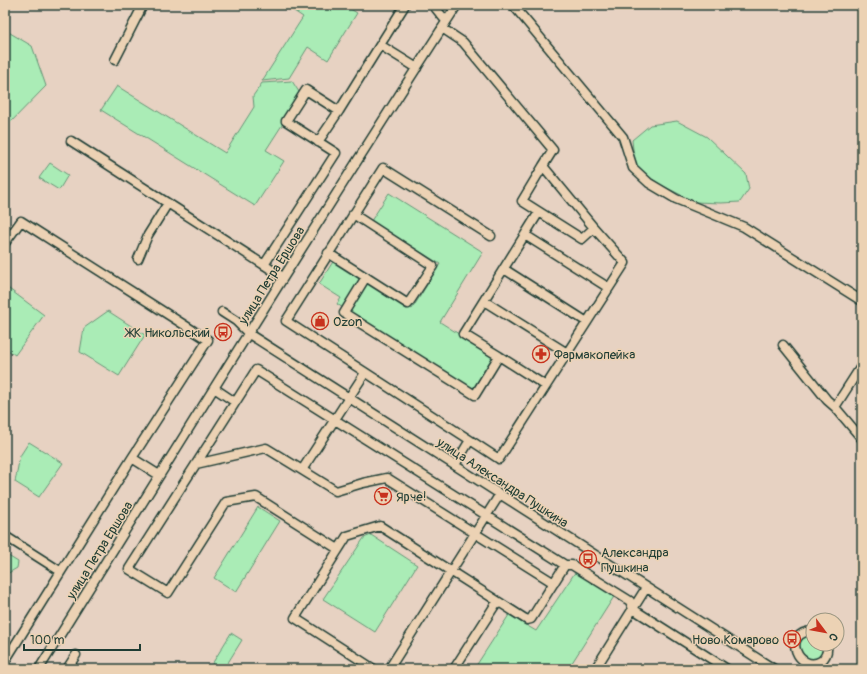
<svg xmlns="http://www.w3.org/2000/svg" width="867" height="674" viewBox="0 0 867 674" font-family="Pangolin,sans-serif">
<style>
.green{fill:#aaecb6;stroke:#649475}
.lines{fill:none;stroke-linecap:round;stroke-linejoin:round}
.minor-casing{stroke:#1f3d34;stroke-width:11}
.minor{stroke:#ecd2b4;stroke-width:8}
.labels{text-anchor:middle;stroke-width:3;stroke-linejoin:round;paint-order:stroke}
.street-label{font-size:13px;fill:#1f3d34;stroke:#ecd2b4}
.poi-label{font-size:13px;fill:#1f3d34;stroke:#ecd2b4;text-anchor:start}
</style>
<rect width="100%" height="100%" fill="#e7d2c2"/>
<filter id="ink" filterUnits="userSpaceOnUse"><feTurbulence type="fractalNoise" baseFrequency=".025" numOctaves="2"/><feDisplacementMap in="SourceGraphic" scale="8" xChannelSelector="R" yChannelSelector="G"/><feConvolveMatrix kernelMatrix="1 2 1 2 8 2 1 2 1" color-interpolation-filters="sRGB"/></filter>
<g filter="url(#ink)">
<path class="green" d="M285,5H344L357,13L328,60L308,47L289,78L262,81L303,17Z
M5,30L32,46L46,86L5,128Z
M292,81L299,92L284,122L266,150L284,161L255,206L101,110L117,86L225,153L254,107L253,96L262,83Z
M677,121L707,137L746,174L749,189L740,202L721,203L695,202L661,185L635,167L632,140L650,125Z
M50,163L68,175L59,190L39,178Z
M389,193L483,252L440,322L495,357L473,391L337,304L341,298L319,284L334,260L412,309L440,264L371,221Z
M5,286L44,315L15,355L5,348Z
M108,311L145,335L119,376L80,352L84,328Z
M29,442L63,463L39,497L15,482L20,456Z
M258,507L280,521L236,592L214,578Z
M371,535L417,565L375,632L323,599L364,538Z
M5,554L18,562L17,568L5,575Z
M576,571L615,595L568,669H474L509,615L536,631Z
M231,633L242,640L224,669H209Z
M810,635H813V644H824C824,648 824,653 821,656C809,671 786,643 810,635Z"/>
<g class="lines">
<g class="minor-casing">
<path id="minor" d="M433,5L446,21
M513,5L623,137L633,168L649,183L676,199L744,227L862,301
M442,28L463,42L553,150L543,166L594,228L625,263L499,459L470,440
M380,45L405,5
M115,60L143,5
M71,141L283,277
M318,142L339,111
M543,166L522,201L582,239L594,228
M525,235L609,288
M5,243L21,221L208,340L132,458L5,661
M328,253L408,304L433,266L353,214
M138,259L148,235L168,203
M264,265L336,153L286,121L306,90L339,111L380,45L417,68
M504,269L587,322
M366,277L344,313L475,395L499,356L463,334L539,212
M484,301L567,353
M222,312L236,321L249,334L774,669
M783,345L827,400L835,407L862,439
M499,356L546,386
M214,388L235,402
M835,407L862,365
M132,458L159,475
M196,464L266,448L302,470L365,373
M455,465L470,440L286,321L383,168L491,236
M302,470L336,491L363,483L387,478L554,583
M5,536L60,571
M338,549L256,497L226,502L168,593L129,569L256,370L565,565H572L630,601L633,609L727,669
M813,631C780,632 799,674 821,661C826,657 828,651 827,644
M597,666L646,588
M39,669C177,447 315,225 457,5
M67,669L76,655
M374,669L295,618L347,536L380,526L527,620L531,619L565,565
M389,669L500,494
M454,669L497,602
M861,669L862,667"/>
</g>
<use href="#minor" class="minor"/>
</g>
</g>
<defs>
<g id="shop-ring" transform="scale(0.9)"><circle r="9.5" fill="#ecd2b4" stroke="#c8321e" stroke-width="1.5"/><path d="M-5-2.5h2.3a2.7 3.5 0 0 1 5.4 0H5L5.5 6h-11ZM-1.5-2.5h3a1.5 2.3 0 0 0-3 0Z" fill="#c8321e"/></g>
<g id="bus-ring" transform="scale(0.9)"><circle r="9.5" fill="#ecd2b4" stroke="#c8321e" stroke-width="1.5"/><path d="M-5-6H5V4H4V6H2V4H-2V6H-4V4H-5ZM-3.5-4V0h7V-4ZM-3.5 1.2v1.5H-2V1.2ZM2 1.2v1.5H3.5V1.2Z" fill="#c8321e"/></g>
<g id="pharmacy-ring" transform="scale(0.9)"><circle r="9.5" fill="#ecd2b4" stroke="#c8321e" stroke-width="1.5"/><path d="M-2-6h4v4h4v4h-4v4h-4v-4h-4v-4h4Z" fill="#c8321e"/></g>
<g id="supermarket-ring" transform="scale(0.9)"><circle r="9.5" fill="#ecd2b4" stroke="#c8321e" stroke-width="1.5"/><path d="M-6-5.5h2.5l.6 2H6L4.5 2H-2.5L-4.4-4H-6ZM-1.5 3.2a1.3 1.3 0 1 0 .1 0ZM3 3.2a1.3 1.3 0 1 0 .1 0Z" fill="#c8321e"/></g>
</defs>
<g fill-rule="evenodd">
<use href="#shop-ring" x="320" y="321"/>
<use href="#bus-ring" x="223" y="332"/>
<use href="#pharmacy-ring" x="541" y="354"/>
<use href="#supermarket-ring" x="383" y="496"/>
<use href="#bus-ring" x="588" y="559"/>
<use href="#bus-ring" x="792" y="639"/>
</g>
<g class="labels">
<g class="street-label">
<text transform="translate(271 275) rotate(-58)" y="5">улица Петра Ершова</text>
<text transform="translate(503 482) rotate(33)" y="5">улица Александра Пушкина</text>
<text transform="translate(99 550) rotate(-58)" y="5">улица Петра Ершова</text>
</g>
<g class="poi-label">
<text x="333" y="326">Ozon</text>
<text x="210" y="337" text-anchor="end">ЖК Никольский</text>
<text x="554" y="359">Фармакопейка</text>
<text x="396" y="501">Ярче!</text>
<text x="601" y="557">Александра<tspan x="601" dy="15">Пушкина</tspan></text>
<text x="779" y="644" text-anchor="end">Ново Комарово</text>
</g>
</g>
<rect width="867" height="674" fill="none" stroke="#ecd2b4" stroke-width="20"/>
<rect x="10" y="10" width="847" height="654" fill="none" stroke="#1f3d34" stroke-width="1.5" filter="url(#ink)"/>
<g transform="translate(825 632) rotate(122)"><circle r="19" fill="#ecd2b4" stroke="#9a9681"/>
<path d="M0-3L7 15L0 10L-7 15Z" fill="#c8321e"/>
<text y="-6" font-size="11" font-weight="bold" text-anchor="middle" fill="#1f3d34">С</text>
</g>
<path d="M24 644v6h116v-6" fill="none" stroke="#1f3d34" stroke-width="2"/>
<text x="30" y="644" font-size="12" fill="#1f3d34" stroke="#ecd2b4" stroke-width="3" paint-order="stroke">100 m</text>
</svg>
